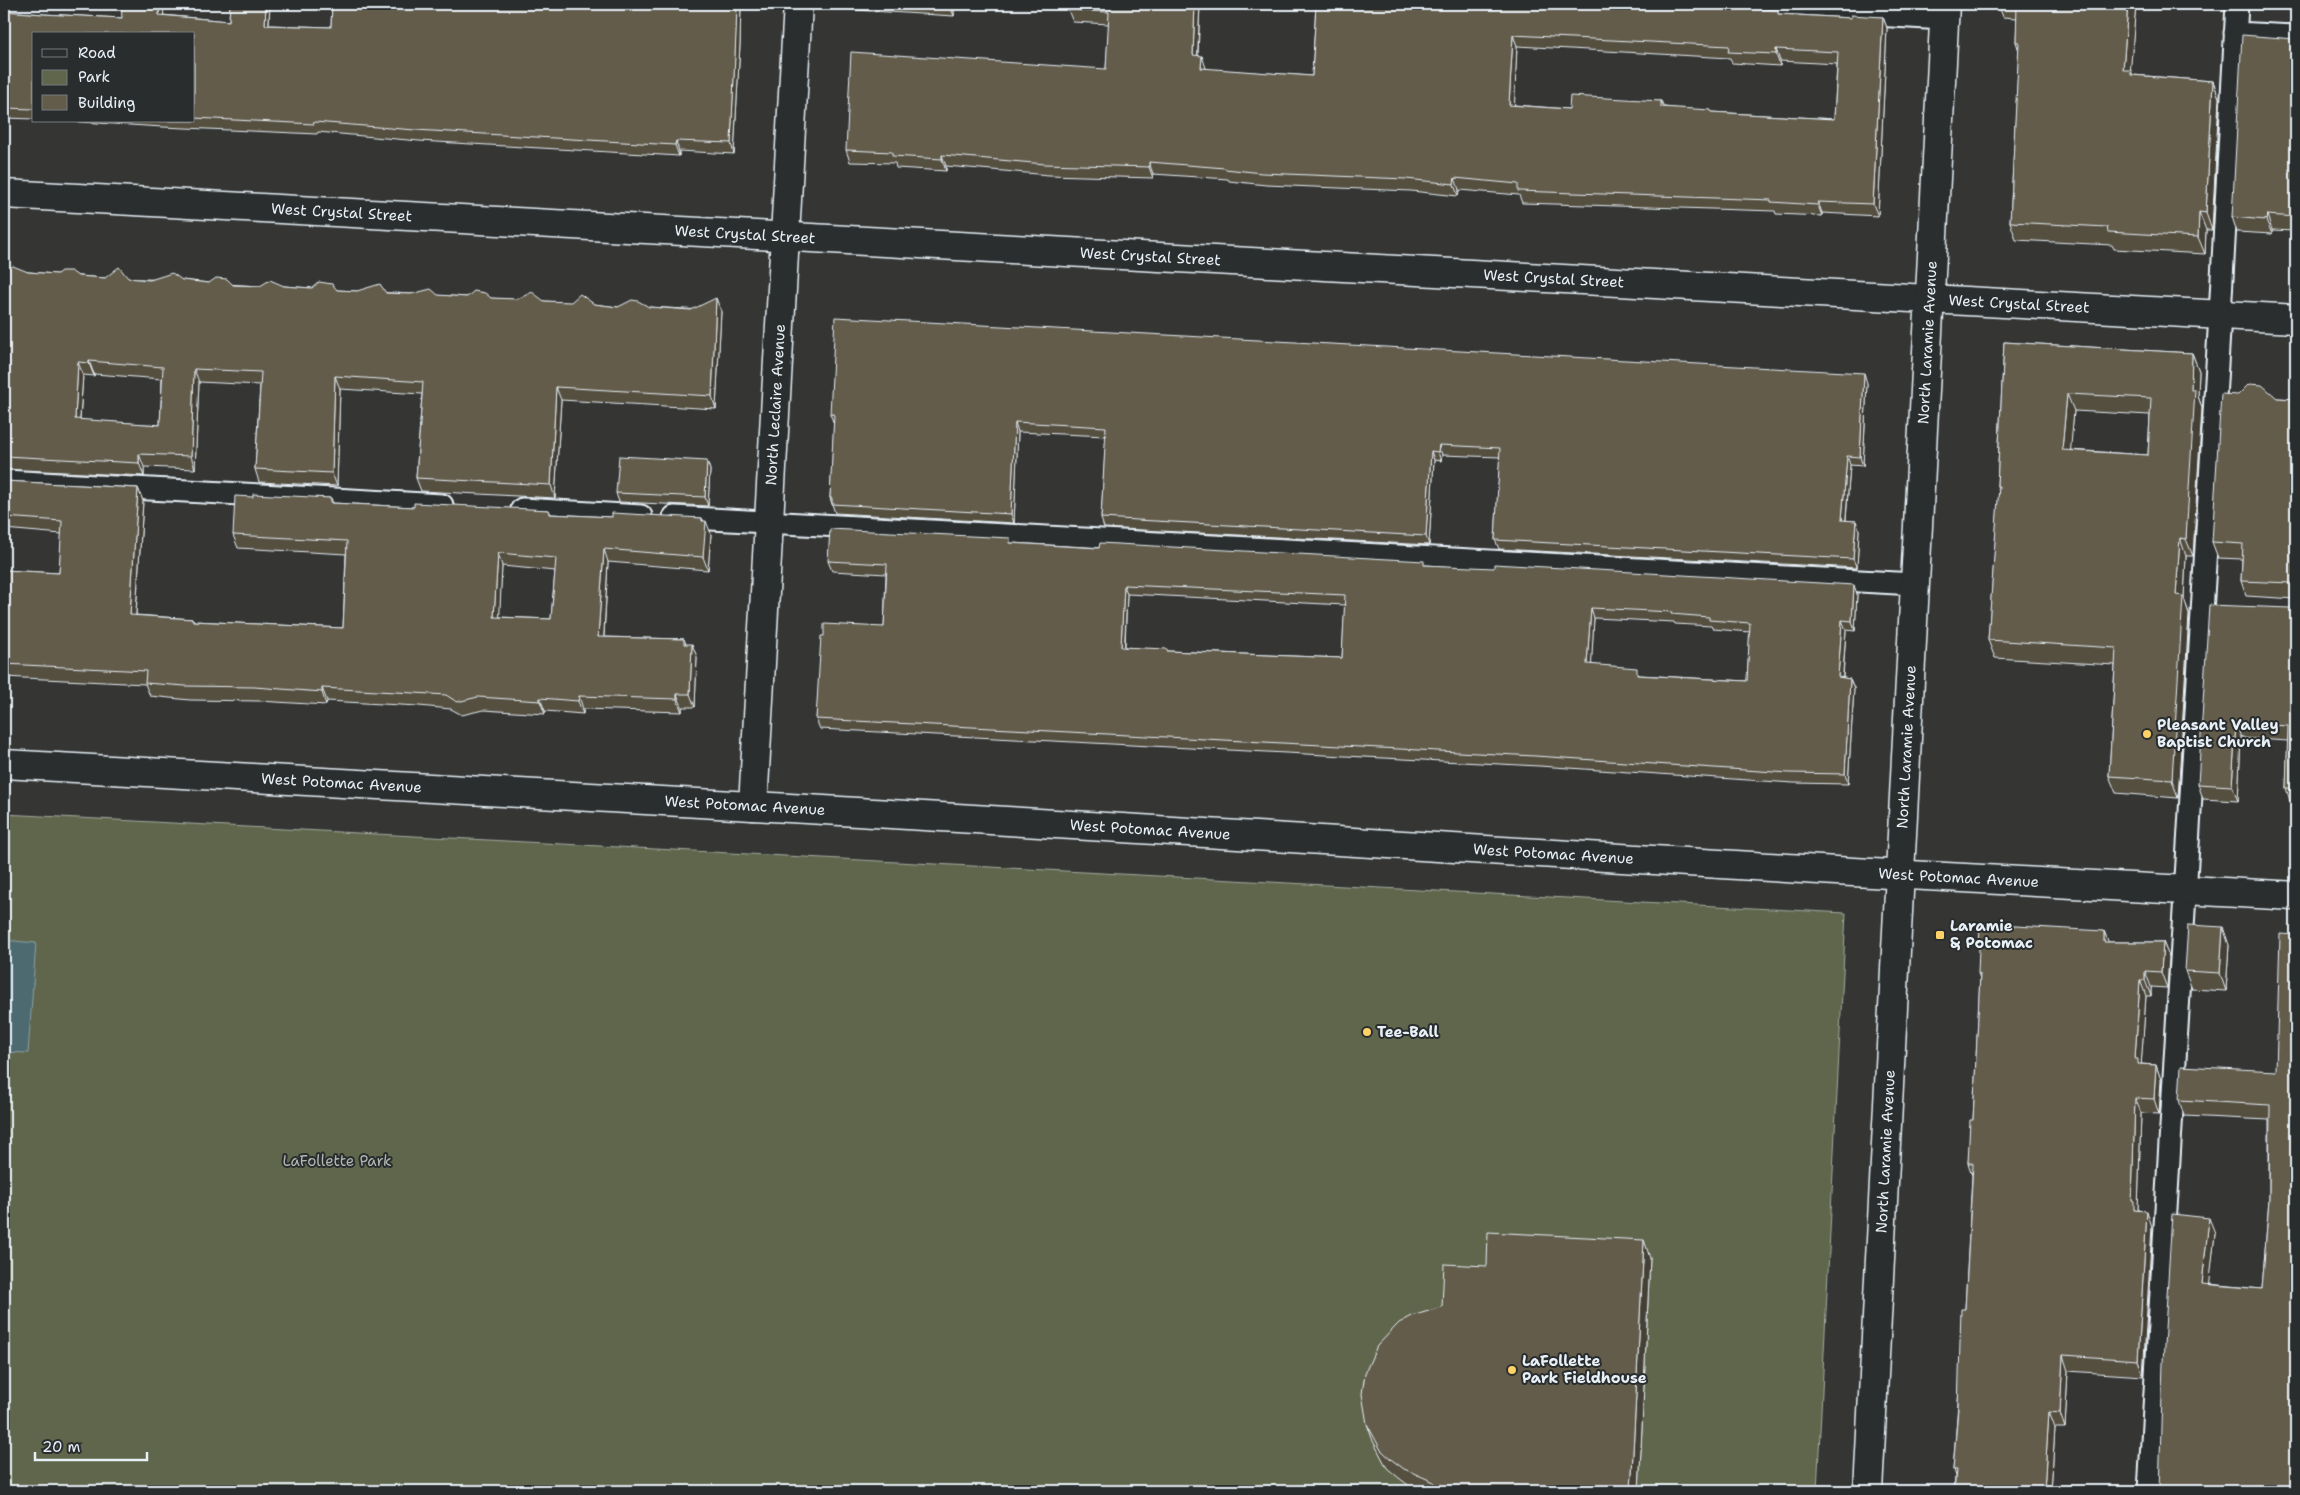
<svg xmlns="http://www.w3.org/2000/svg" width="2300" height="1495" viewBox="0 0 2300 1495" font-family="'Shantell Sans',sans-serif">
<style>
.green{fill:#60664c;stroke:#a4aca2}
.water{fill:#4d6b6f;stroke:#8ba1a6}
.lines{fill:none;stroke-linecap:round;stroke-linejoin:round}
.lane-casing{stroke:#e8f1f8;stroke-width:25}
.street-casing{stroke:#e8f1f8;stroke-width:31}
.secondary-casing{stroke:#e8f1f8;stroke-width:31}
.lane{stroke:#2a2d2e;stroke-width:21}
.street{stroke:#2a2d2e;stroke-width:28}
.secondary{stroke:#2a2d2e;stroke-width:28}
.wall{fill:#554f40;stroke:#e8f1f8;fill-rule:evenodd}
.shaded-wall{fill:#454034;stroke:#e8f1f8}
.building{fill:#635c4b;stroke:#e8f1f8;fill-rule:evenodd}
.poi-dot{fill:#ffd166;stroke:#2a2d2e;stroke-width:2}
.labels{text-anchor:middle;stroke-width:4;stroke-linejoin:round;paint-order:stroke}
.street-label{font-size:15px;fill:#e8f1f8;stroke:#2a2d2e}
.poi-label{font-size:15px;font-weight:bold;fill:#e8f1f8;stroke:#2a2d2e;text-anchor:start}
.park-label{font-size:15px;fill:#b2b9b3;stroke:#2a2d2e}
</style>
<rect width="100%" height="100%" fill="#353634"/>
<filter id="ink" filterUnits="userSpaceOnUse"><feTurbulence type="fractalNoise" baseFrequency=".02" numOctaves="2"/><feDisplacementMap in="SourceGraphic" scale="10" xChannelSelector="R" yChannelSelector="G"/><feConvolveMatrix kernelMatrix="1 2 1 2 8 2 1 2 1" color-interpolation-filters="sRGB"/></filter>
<g filter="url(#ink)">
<path class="green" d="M4,814L1846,913L1817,1491H4Z"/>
<path class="water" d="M4,940L36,943L28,1053L4,1052Z"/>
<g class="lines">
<g class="lane-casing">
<path id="lane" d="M1689,4L1944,19
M2235,33L2296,36
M4,481L442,505
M522,509L641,516
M674,517L1915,584
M2149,1491L2220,315L2237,4"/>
</g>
<g class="street-casing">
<g id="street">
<path id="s1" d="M4,194L2296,319"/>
<path id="s2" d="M4,764L807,809L1853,872L2296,896"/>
<path id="s3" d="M753,806L798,4"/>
</g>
</g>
<g class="secondary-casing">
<g id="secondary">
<path id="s4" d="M1868,1491L1945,4"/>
</g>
</g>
<use href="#lane" class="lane"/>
<use href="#street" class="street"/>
<use href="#secondary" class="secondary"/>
</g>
<path class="wall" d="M230,4H270L269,25L331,27L332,4H741L740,44L734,154L679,151V156L419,141L318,132L317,134L163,127L64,121H194V34H34V119L4,118V8L6,11L43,14L122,18L163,15L229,21Z
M853,4H954V16L855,10Z
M1200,4L1198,56L1206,68V69L1312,76L1316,4L1684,5L1780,14L1851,18L1883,17L1887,28L1878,216L1822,213V216L1776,214L1775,211L1522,203L1519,195L1459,190L1458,196L1411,191L1266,185L1229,181L1228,179L1153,174V178L1049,175L946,166V171L896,168L895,163L850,162L846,150L1106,69L1109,24L1073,22L1068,10ZM1517,46L1730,58L1732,63L1780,66V61L1837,64L1834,119L1712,112L1664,107L1661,101L1569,109L1514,105Z
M1998,4H2136L2130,70H2131L2133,75L2213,81L2219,98L2212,230H2206L2205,254L2114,249L2112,245L2016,240L2010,222L2019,51L2016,42L2017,18L2003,17Z
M2296,39V231L2272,230V234L2237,232L2232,217Z
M4,270L105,278L182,280L209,283L260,286H284L337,290L544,301L594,304L618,307H649L721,311L716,409L561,400L555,498L421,491L416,478L422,394L340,389L337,486L259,482L255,469L260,385L199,382L195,469L144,467V476L4,469ZM94,374L162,379L160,425L80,420L83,375L94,376Z
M2004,342L2192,353L2199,371L2198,396L2202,408L2193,556H2186L2184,598L2189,614L2178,798L2116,793L2109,776L2115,665L1995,658L1988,640L1999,492L1997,486ZM2074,411L2150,415L2148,455L2070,450Z
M1867,383L1863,466L1850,465L1846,521H1856L1859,530L1857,568L1499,549L1495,540L1500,457L1442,455L1441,461L1434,460L1429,545L1104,528L1101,518L1106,436L1018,432L1014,523L835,513L830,498L834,424L830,414Z
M2277,398L2296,399V599L2246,596L2241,581L2242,559L2218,558L2212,542Z
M707,461L710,470L708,506L619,502L616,493Z
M4,481L138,488L143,501L136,615L193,619L194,621L343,628L346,554L238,548L233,535L253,497L331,498L333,503L414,507L549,510L551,514L612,517L702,518L711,534L708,570L608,562L604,637L684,639L686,644L697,657L695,707H682V712L583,709V714L545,711V714L483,710L462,715L451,709L419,706L327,701L326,705L259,701L190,700L150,696L145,684L4,677V570L59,573L62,534L4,529ZM502,566L555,571L551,619L499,617Z
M1012,543L1426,565L1857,594L1855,631L1846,630L1843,678L1850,679L1854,688L1848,784L1793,783L1539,766L820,729L816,719L824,636L884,627L886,574L832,571L828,561ZM1127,594L1345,605L1342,658L1168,651L1125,647ZM1594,618L1674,622L1675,624L1711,626L1713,629L1750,632L1747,681L1640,675L1591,664Z
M2296,605V804H2291L2286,788L2288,741L2241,738L2238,801L2203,799L2198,784L2290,608Z
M2104,931L2108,942H2163L2169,957L2167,988L2151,987V996H2146L2141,1064L2156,1065L2161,1080L2159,1114L2141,1113L2138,1210L2152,1227L2143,1376L2068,1371L2065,1428H2055L2051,1491H1954L1955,1476L1953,1470L1965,1309L1972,1175L1968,1163L1973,1120L1980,979L1978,973Z
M2229,945L2226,991L2192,989L2185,971Z
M2276,1071L2296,1491H2159L2215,1233L2209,1284L2262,1289L2269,1200V1120L2184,1116L2179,1100Z
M1650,1258L1639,1491H1421L1411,1487L1399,1478L1387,1468L1373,1441L1367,1424L1442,1307L1487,1266Z"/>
<path class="shaded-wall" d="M160,4H164L163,25L159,15Z
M266,4H270L268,35L265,25Z
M737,4H741L740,44L734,154L731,143Z
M951,4H954V16L950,6Z
M1195,4H1200L1197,67L1193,55Z
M2128,4H2136L2129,87L2123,70Z
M1883,17L1887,28L1878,216L1873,204Z
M1513,35L1517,46L1514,117L1509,105Z
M1776,49L1780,61V66L1776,54Z
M1202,56L1206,68L1205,80L1201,68Z
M2213,81L2219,98L2212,230L2206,213Z
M676,141L679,151V156L675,145Z
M942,155L946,166V171L942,159Z
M1149,162L1153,174V178L1149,167Z
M1455,178L1459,190L1458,196L1454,184Z
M1818,202L1822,213V216L1818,205Z
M2199,212L2206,230L2205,254L2198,237Z
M2267,215L2272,230V234L2266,220Z
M716,298L721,311L716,409L712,396Z
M2192,353L2199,371L2198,396L2202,408L2193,556L2186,539Z
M89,361L94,374V376L89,363Z
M78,362L83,375L79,432L75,419Z
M194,369L199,382L195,469L191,456Z
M1864,373L1867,383L1863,466L1860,457Z
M335,376L340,389L337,486L332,473Z
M556,387L561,400L555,498L551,485Z
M2067,394L2074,411L2069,468L2062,450Z
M1015,422L1018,432L1014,523L1011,514Z
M1439,445L1442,455L1441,461L1438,452Z
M1431,451L1434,460L1429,545L1426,536Z
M139,454L144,467V476L139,463Z
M1847,456L1850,465L1845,530L1842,520Z
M707,461L710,470L708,506L705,497Z
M138,488L143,501L135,628L130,615Z
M702,518L705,527L706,521L711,534L708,570L703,557Z
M1856,521L1859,530L1857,568L1853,559Z
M2180,538L2186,556L2184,598L2189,614L2178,798L2172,780L2176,595Z
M604,549L608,562L603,650L598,637Z
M498,553L502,566L499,630L494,617Z
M1124,585L1127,594L1124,657L1121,647Z
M1854,585L1857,594L1855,631L1852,621Z
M1591,608L1594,618L1591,674L1587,664Z
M1842,620L1846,630L1842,687L1838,677Z
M692,644L697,657L695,707L690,694Z
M1850,679L1854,688L1848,784L1845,774Z
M322,688L327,701L326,705L322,692Z
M677,694L682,707V712L677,699Z
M579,696L583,709V714L578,701Z
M540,698L545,711V714L540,701Z
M2236,723L2241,738L2238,801L2232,786Z
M2223,927L2229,945L2226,991L2220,973Z
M2104,931L2110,946L2104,942Z
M2163,942L2169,957L2167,988L2161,972Z
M2145,971L2151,987V996L2145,980Z
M2140,980L2146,996L2141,1068L2135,1059Z
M2156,1065L2161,1080L2159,1114L2154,1099Z
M2135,1098L2141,1113L2138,1211L2134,1210L2132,1200Z
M2147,1211L2152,1227L2143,1376L2138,1360Z
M2209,1218L2215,1233L2208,1299L2202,1284Z
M1644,1240L1650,1258L1639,1491H1631Z
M2063,1355L2068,1371L2065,1428L2060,1413Z
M2049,1412L2055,1428L2051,1491H2044Z"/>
<path class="building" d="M121,4H160L159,15L229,21L230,4H266L265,25L331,27L332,4H737L736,34L731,143L676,141L675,145L415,130L314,122V124L194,118V34H34V109L4,108V8V11L43,14L122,18Z
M904,4H951L950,6Z
M1069,4H1195L1193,55L1202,56L1201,68L1312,76L1316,4H1682L1684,5L1778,10V14L1851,18V15L1883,17L1873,204L1818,202V205L1771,202V200L1518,191V184L1455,178L1454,184L1406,179L1262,173L1225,169V168L1149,162V167L1045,164L942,155V159L892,156V152L846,150L851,52L1106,69L1109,12L1068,10ZM1513,35L1729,46L1728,52L1776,54V49L1838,52L1834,119L1711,112V110L1661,107V101L1570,96L1569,109L1509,105Z
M2017,4H2128L2123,70H2131V75L2213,81L2206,213L2199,212L2198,237L2108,232L2107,227L2010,222L2019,42H2016Z
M2242,35L2296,39V217L2267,215L2266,220L2232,217Z
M13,266L28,272L57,274L61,271H71L78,276L105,278L119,267L128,278L150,280L172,273L182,280L209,283L216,278L227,279L233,285L260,286L270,280L284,286L312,288L319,282L332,284L337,290L357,291L380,284L386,293L411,294L431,289L438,295L467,297L474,291L485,293L491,298L518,299L532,292L544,301L571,302L580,294L594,304L618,307L632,300L638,301L649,307L691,310L716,298L712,396L556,387L551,485L416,478L423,382L335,376L332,473L255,469L261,372L194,369L191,456L139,454V463L4,456V270ZM89,361L163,367L160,425L75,419L78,362L89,363Z
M835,317L1864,373L1860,457L1847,456L1842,520L1856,521L1853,559L1495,540L1500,448L1439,445L1438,452L1431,451L1426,536L1101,518L1106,427L1015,422L1011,514L832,504V498H830L834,414H830Z
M2004,342L2192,353L2191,390H2195L2186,539L2180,538L2176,595L2183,596L2172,780L2109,776L2116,648L1988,640L1999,486H1997ZM2067,394L2151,398L2148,455L2062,450Z
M2249,384L2262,385L2277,398L2296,399V586L2291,583L2241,581L2243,544L2212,542L2221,394L2238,395Z
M619,456L707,461L705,497L616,493Z
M4,481L138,488L130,615L193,619V621L343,628L347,541L233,535L235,496L253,497V494L331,498V503L414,507V503L549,510V514L612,517V513L702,518V521H706L703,557L604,549L598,637L684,639V644H692L690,694H677V699L579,696L578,701L540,698V701L478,697L457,702L446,695L414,693L322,688V692L254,687L185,686L145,683L146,671L4,664V570L59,573L62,521L4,517ZM498,553L556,558L551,619L494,617Z
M830,529L1010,538V543L1099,548L1100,543L1424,561V565L1494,568V564L1854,585L1852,621L1842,620L1838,677L1850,679L1845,774L1789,773L1535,756L816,719L821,636H824V624L884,627L887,564L828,561ZM1124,585L1345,595L1342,658L1167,651V649L1121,647ZM1591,608L1672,612L1671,614L1709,617V620L1750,623L1747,681L1637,675V668L1587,664Z
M2209,605L2290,608L2296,605V789L2286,788L2288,726L2236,723L2232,786L2198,784Z
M1980,924L2104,931V942H2163L2161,972L2145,971V980H2140L2135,1059H2138V1064L2156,1065L2154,1099L2135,1098L2132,1200L2134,1201V1210L2147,1211L2138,1360L2063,1355L2060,1413L2049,1412L2044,1491H1954L1956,1470H1953L1958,1408L1961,1309H1965L1973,1163H1968L1970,1120H1973L1980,974L1978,973Z
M2188,925L2223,927L2220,973L2185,971Z
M2280,934L2296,935V1491H2159L2163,1362L2172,1214L2209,1218L2202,1284L2262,1289L2269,1200L2270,1105L2179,1100L2181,1066L2276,1071Z
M1488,1232L1644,1240L1631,1491H1433L1434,1482L1404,1469L1392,1460L1381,1450L1367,1424L1362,1394L1365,1373L1377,1346L1399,1323L1412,1316L1442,1307L1444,1264L1487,1266Z"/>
</g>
<g class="poi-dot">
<circle cx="2147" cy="734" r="5"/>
<rect x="1935" y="930" width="10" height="10" rx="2.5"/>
<circle cx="1367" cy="1032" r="5"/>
<circle cx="1512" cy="1370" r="5"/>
</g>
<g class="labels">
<g class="street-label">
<text dy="5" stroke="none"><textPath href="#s1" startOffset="338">West Crystal Street</textPath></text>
<text dy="5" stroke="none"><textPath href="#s1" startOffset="742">West Crystal Street</textPath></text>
<text dy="5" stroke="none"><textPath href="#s1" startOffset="1148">West Crystal Street</textPath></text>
<text dy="5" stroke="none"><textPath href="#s1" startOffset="1552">West Crystal Street</textPath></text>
<text dy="5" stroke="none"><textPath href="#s1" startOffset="2018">West Crystal Street</textPath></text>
<text dy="5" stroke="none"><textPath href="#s4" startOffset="1150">North Laramie Avenue</textPath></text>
<text dy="5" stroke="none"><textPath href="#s3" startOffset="402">North Leclaire Avenue</textPath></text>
<text dy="5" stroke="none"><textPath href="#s4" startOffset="745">North Laramie Avenue</textPath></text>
<text dy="5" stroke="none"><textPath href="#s2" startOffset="338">West Potomac Avenue</textPath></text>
<text dy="5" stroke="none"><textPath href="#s2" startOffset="742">West Potomac Avenue</textPath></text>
<text dy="5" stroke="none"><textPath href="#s2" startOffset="1148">West Potomac Avenue</textPath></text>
<text dy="5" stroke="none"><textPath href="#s2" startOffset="1552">West Potomac Avenue</textPath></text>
<text dy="5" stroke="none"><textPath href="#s2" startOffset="1958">West Potomac Avenue</textPath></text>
<text dy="5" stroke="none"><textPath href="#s4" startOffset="340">North Laramie Avenue</textPath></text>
</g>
<g class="poi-label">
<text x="2157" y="730">Pleasant Valley<tspan x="2157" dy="17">Baptist Church</tspan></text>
<text x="1950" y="931">Laramie<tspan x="1950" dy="17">&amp; Potomac</tspan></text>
<text x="1377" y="1037">Tee-Ball</text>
<text x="1522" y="1366">LaFollette<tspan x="1522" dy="17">Park Fieldhouse</tspan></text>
</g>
<g class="park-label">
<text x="337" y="1166">LaFollette Park</text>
</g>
</g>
<rect width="2300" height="1495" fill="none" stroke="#2a2d2e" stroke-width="20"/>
<rect x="10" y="10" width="2280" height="1475" fill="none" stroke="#e8f1f8" stroke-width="2" filter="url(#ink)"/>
<rect x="32" y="32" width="162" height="90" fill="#2a2d2e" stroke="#767b7f"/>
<rect x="42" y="49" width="25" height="8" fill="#2a2d2e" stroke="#767b7f"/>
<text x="78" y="58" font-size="15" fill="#e8f1f8">Road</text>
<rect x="42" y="70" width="25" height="15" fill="#60664c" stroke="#767b7f"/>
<text x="78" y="82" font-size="15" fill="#e8f1f8">Park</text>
<rect x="42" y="95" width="25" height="15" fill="#635c4b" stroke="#767b7f"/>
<text x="78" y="108" font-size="15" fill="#e8f1f8">Building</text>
<path d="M35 1452v8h112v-8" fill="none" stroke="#e8f1f8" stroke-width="2.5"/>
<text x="42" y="1452" font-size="15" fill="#e8f1f8" stroke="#2a2d2e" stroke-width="4" paint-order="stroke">20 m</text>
</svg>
